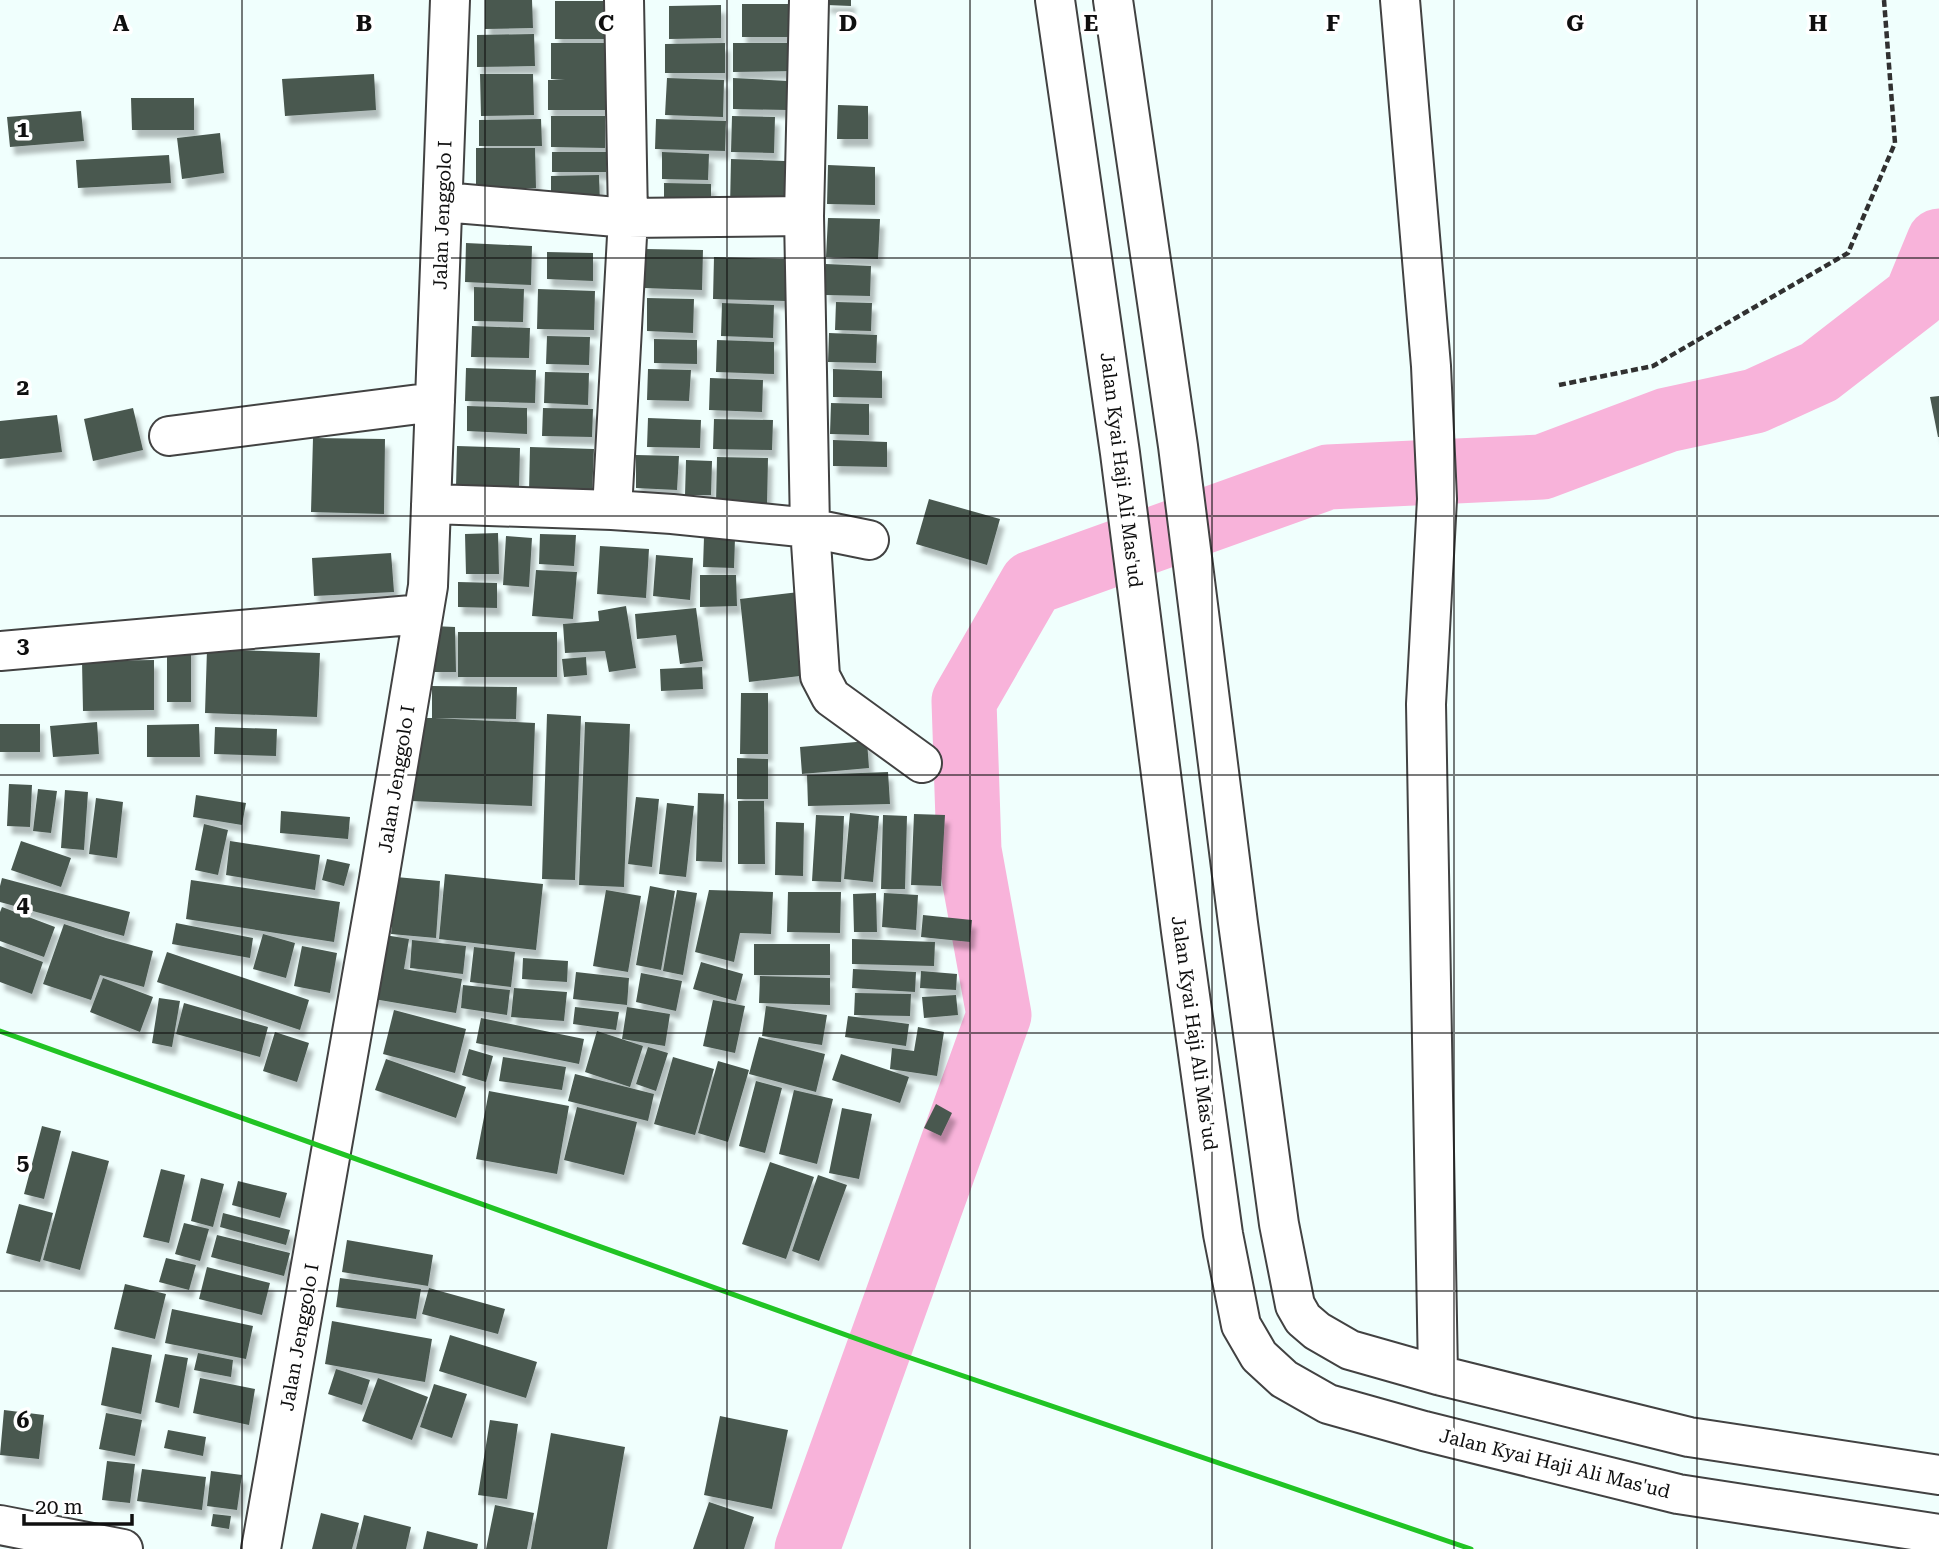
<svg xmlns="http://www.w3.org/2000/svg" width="1939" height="1549" viewBox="0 0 1939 1549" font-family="'Roboto Serif',serif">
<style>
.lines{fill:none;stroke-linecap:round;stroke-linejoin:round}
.river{stroke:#f8b3da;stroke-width:65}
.building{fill:#4a5850;filter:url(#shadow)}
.minor-casing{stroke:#424242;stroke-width:42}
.path{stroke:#313131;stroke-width:4.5;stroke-dasharray:7 3.5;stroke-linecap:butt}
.minor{stroke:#fff;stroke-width:38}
.rail{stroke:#21c424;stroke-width:5}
.grid{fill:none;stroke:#0f0f0f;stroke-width:2;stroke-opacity:0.55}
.labels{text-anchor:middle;stroke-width:7;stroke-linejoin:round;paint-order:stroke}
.street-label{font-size:19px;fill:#0f0f0f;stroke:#fff}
.grid-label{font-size:23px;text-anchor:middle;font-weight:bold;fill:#0f0f0f;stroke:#fff;stroke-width:7;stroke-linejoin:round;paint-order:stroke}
</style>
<defs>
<filter id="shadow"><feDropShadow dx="4.5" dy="8" stdDeviation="2" flood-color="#0004"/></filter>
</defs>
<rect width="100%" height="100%" fill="#f0fffd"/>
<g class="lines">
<path class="river" d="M807,1549L999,1015L969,850L964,701L1032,583L1328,477L1542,467L1667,420L1755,401L1819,372L1916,297L1939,241"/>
</g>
<path class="building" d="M485,0H532L533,28L485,29Z
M826,0H851V6L826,5Z
M555,1H611L612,39H555Z
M742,4H788L789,37H742Z
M721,5V38L669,39V6Z
M534,34L535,66L477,67V35Z
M551,43H606L609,110H548V80H565L551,79Z
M725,43V73H665V44Z
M733,43H795V71L733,72Z
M374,74L376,110L285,116L282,79Z
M480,74H533L534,115L481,116Z
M667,78L724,80L723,117L665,115Z
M733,78L788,81L787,110L733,109Z
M131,98H194V130H132Z
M838,105L868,106V139H837Z
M81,111L84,141L10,147L7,117Z
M551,116H605V148L551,147Z
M732,116L775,117L774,153L731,152Z
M541,119L542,146H479V120Z
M656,119L726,121L725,151L655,149Z
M220,133L224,173L182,179L177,138Z
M476,148H535L536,188L476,189Z
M552,152H606V172H552Z
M662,152L709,154L708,180L662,179Z
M169,155L171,183L78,188L76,160Z
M731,159L785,161L784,209L730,207Z
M828,165L875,167V205L827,204Z
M599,175L600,205L551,206V176Z
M664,183L711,184V207L664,205Z
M828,218L880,219L878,259L826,257Z
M466,243L532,246L531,285L465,282Z
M645,249L703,250L702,290L644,288Z
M547,252L593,253V281L547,279Z
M714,257L787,259L786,301L713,299Z
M826,264L871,266L870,296L825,295Z
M474,287L524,289L523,322L474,321Z
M538,289L595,291L594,330L537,329Z
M647,298L694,299L693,333L647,331Z
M836,302L872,303L871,331L835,330Z
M722,303L774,305L773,338L721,336Z
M472,326L530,328L529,358L471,357Z
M829,333L877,335L876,363L828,362Z
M547,336L590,337L589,365L546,364Z
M654,339L697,340V364L654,363Z
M717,340L774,342V374L716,372Z
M466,368L536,370L535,403L465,401Z
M648,369L691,370L689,401L647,400Z
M833,369L882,371V398L833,397Z
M545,372L589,373L588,405L544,403Z
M710,378L763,380L762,412L709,410Z
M1939,396V437H1938L1930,397Z
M831,403L869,404V435L830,434Z
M467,406L527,408V434L467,431Z
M133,408L143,450L93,461L84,419Z
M543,408L593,409L592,437L542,436Z
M57,415L62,452L0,459V421Z
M648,418L701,420L700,448L647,447Z
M714,419L773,420L772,450L713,449Z
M313,438L385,439L384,514L311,512Z
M833,440L887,442V467L833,466Z
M457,446L520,448L519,488L456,487Z
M530,447L594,449L592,494L529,492Z
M636,455L679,456L677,490L636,488Z
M717,457L768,458L767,504L716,503Z
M686,460L712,461L711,495H685Z
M929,499L1000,519L987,565L916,544Z
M498,533L499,574H466L465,534Z
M540,534L576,535L574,566L539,564Z
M506,536L532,538L529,587L503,585Z
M704,537L735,538L734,568L703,567Z
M600,546L649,549L646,598L597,594Z
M391,553L394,592L314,596L312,558Z
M656,555L693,558L690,600L653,596Z
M536,570L577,572L573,619L532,616Z
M700,575H736L737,606L700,607Z
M458,582L497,583V608L458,607Z
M799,592L808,675L749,682L740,599Z
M626,606L636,668L609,672L605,651L565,653L563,624L599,621L598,611Z
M696,608L703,661L680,664L676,635L637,639L635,614Z
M433,626L455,627L456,672H434Z
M458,632H557V677H458Z
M167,645H191V702H167Z
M207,649L320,653L317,717L205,713Z
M586,657L587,675L564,677L562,659Z
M154,660V710L83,711L82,661Z
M702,667L703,689L661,691L660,669Z
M432,686L517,687L516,719L435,718L535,723L532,806L411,801L414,718H432Z
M741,693H768V754H740Z
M547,714L581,716L575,880L542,879Z
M97,722L99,754L53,757L50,726Z
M585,722L630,724L624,887L579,885Z
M0,724H40V752H0Z
M199,724L200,757H147V725Z
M215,727L277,729L276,756L214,754Z
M867,741L869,768L802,774L800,747Z
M737,758L768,759V799H737Z
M888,772L890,804L808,806L807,775Z
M9,784L32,785L30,827L7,826Z
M38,789L57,791L51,833L33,831Z
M65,790L88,792L84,850L61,848Z
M698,793L724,794L722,862L696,861Z
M196,795L246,803L242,825L193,817Z
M636,797L659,799L652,867L628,864Z
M96,798L123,802L117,858L89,854Z
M738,801H764L765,864H738Z
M667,803L694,806L686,877L659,874Z
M281,811L350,817L348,839L280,833Z
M850,813L879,816L873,882L844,879Z
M914,814L945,815L941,886L911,885Z
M816,815L844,816L841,882L812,881Z
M883,815L907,816L905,889H881Z
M776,822L804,823L803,876L775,875Z
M204,824L228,830L218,875L195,870Z
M21,841L71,858L61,887L11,870Z
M230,841L320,855L315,890L226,875Z
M327,859L350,864L344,886L322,880Z
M445,874L543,884L536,950L439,939Z
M396,877L440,881L436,938L391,934Z
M2,878L130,912L124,936L0,902V886Z
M191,880L340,902L334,942L186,919Z
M650,886L675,891L661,970L636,965Z
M606,890L641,896L628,972L593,966Z
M677,890L697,893L683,975L663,971Z
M709,890L773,892L771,934L740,933L734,962L695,952Z
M788,892H841L840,933L787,932Z
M876,893L877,932H854L853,894Z
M884,893L918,895L916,930L882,927Z
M2,907L55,927L44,957L0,941V912Z
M923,915L972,920L970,942L921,937Z
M176,923L253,938L250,958L172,944Z
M64,924L106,938L153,951L144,987L100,975L91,1000L43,984Z
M263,934L295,943L286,978L253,969Z
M379,934L409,939L404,969L462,979L456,1013L368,998Z
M852,939L935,942L934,966L852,964Z
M412,940L466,946L463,974L410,968Z
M754,944H830V975H754Z
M0,946L43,962L32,994L0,982Z
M302,946L337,953L330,993L294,986Z
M474,947L515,952L511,987L470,982Z
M167,952L309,1000L300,1030L157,982Z
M523,958L568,961L567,982L522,979Z
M701,962L743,974L736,1001L693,989Z
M853,969L916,972L915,992L852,988Z
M921,971L957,974L956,990L920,988Z
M576,972L629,978L627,1005L573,999Z
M641,973L682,981L676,1011L636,1002Z
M760,976L830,978V1005L759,1003Z
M103,978L153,997L140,1032L90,1012Z
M463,985L510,990L507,1015L461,1008Z
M514,988L567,992L564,1021L511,1017Z
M855,993L911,994L910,1016L854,1015Z
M956,995L958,1015L924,1018L922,997Z
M159,998L180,1001L172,1047L152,1043Z
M713,1000L745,1006L735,1053L703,1046Z
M184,1003L268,1027L260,1057L176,1034Z
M766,1006L827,1015L822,1045L762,1036Z
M575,1007L619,1012L616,1030L573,1024Z
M627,1007L670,1014L665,1046L622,1039Z
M394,1010L466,1029L455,1073L383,1054Z
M848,1016L909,1024L906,1046L845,1037Z
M481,1018L584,1039L579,1064L476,1043Z
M918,1027L944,1032L937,1076L890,1069L892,1048L914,1051Z
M597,1031L643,1046L630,1087L585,1072Z
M275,1032L309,1043L297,1082L263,1071Z
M759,1037L825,1054L816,1092L749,1074Z
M648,1047L668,1053L656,1091L636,1084Z
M469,1049L493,1056L486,1082L462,1075Z
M841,1054L909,1077L900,1103L832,1080Z
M503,1057L566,1067L562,1090L499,1081Z
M673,1057L714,1069L695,1135L654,1124Z
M386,1059L466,1087L456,1118L375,1090Z
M718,1061L749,1070L728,1142L698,1133Z
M575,1074L654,1094L648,1121L568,1101Z
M756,1081L782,1088L765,1153L739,1146Z
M794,1090L833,1099L817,1164L779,1154Z
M489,1091L569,1106L557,1174L476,1159Z
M936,1104L952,1113L941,1136L924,1128Z
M577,1107L637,1122L624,1175L564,1160Z
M842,1108L872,1114L859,1179L829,1173Z
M42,1126L61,1131L44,1199L24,1194Z
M72,1151L109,1161L80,1270L43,1260Z
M770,1162L814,1177L786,1259L742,1244Z
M161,1169L185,1175L169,1243L143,1237Z
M818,1175L847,1185L819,1261L792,1251Z
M201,1178L224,1184L213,1227L191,1221Z
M238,1181L287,1193L280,1218L232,1205Z
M19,1204L53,1213L40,1262L6,1253Z
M223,1213L290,1230L286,1245L220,1227Z
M184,1223L209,1229L200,1261L175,1254Z
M217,1235L290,1253L284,1276L211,1257Z
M347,1240L433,1255L428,1286L342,1272Z
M166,1258L196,1265L189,1290L159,1282Z
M207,1267L270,1283L262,1315L199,1299Z
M340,1278L421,1289L416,1319L336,1307Z
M125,1284L166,1294L155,1339L114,1329Z
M429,1288L505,1309L498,1334L422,1314Z
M172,1309L253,1326L246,1359L165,1343Z
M332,1321L432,1339L425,1382L325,1364Z
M450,1335L537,1362L526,1398L439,1371Z
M112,1347L152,1355L141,1414L101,1405Z
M198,1353L233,1360L231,1377L194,1370Z
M165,1354L188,1358L179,1408L155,1402Z
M336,1369L370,1380L362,1405L328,1394Z
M200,1378L255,1389L249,1425L193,1413Z
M378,1378L428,1397L412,1440L362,1421Z
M434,1384L467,1394L452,1438L420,1427Z
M4,1410L44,1415L39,1459L0,1455Z
M106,1413L142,1420L135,1456L99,1449Z
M720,1416L788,1430L772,1509L704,1495Z
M490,1420L518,1424L507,1499L478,1495Z
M168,1430L206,1437L203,1456L164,1448Z
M551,1433L625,1447L607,1549H531Z
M107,1461L135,1464L130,1503L102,1500Z
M142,1469L206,1477L202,1510L137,1501Z
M211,1471L242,1475L237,1510L207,1506Z
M709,1502L754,1517L744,1549H693Z
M495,1505L534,1513L527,1549H486Z
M321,1513L359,1523L352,1549H312Z
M213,1514L231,1516L229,1529L211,1526Z
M364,1515L411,1527L406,1549H356Z
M427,1531L478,1544L477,1549H423Z"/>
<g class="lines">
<g class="minor-casing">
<path id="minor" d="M809,0L804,216L810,528L820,676L831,697L922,763
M1055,0L1120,453L1181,931L1223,1234L1241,1325L1259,1356L1284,1379L1328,1404L1424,1431L1678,1494L1939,1534
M1113,0L1178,446L1238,923L1279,1224L1295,1305L1303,1319L1317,1331L1350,1350L1438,1375L1689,1437L1939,1475
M1400,0L1431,366L1437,499L1426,704L1438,1375
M443,202L628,218L804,216
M169,436L435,402
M431,504L612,510L672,514L810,528L869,540
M612,510L628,218L624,0
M0,651L423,614
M0,1525L123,1549
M261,1549L379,879L428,586L450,0"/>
</g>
<path class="path" d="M1559,385L1653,366L1848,253L1895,143L1884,0"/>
<use href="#minor" class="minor"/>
<path class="rail" d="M0,1031L899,1354L1471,1549"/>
</g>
<path class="grid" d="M242,0V1549M485,0V1549M727,0V1549M970,0V1549M1212,0V1549M1454,0V1549M1697,0V1549M0,258H1939M0,516H1939M0,775H1939M0,1033H1939M0,1291H1939"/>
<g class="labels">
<g class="street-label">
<text transform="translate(442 215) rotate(-88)" y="7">Jalan Jenggolo I</text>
<text transform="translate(1122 470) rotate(83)" y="7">Jalan Kyai Haji Ali Mas'ud</text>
<text transform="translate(396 779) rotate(-81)" y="7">Jalan Jenggolo I</text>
<text transform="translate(1195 1033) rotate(82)" y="7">Jalan Kyai Haji Ali Mas'ud</text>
<text transform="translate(299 1337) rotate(-80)" y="7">Jalan Jenggolo I</text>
<text transform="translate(1555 1463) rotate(14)" y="7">Jalan Kyai Haji Ali Mas'ud</text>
</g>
</g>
<g class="grid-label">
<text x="121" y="31">A</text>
<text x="364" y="31">B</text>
<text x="606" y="31">C</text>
<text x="848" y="31">D</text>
<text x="1091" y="31">E</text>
<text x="1333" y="31">F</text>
<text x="1575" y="31">G</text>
<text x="1818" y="31">H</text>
<text x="23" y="137">1</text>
<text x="23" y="395">2</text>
<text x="23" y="653">3</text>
<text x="23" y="912">4</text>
<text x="23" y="1170">5</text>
<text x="23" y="1428">6</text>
</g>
<path d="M24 1514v10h108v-10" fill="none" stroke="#0f0f0f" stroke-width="3.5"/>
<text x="35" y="1514" font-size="21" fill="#0f0f0f" stroke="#ffffff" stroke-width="5" paint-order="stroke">20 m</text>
</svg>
